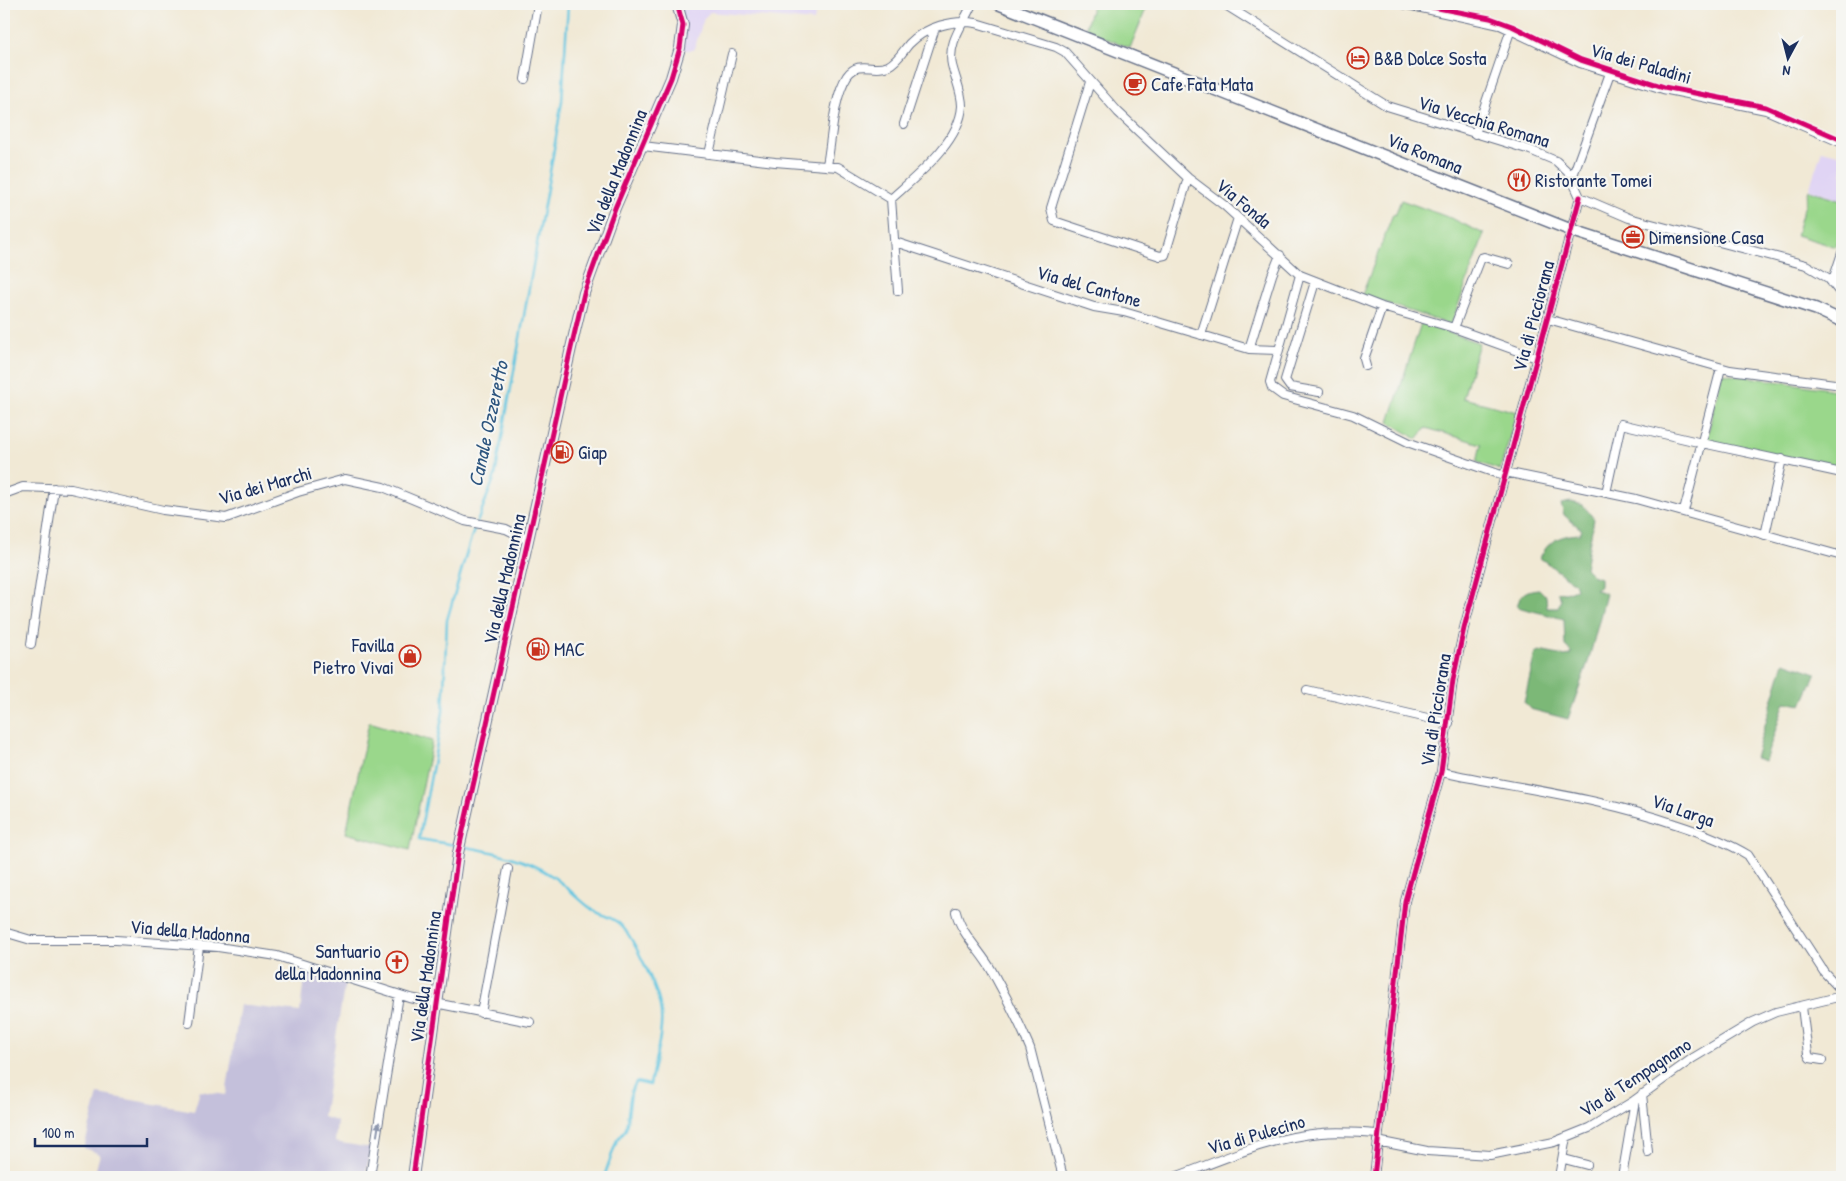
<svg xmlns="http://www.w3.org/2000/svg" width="1846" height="1181" viewBox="0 0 1846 1181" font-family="'Patrick Hand',sans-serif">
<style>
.built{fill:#e0d4f4}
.industrial{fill:#c4c0db}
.green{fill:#9ad78b;stroke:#5a8374}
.forest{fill:#7bb877;stroke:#4b746a}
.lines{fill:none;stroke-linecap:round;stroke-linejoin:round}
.stream{stroke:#63c6e1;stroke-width:2.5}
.minor-casing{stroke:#667088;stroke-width:10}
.tertiary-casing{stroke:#667088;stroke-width:12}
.secondary-casing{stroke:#667088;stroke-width:14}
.minor{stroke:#fff;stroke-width:8}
.tertiary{stroke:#fff;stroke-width:10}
.secondary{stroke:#fff;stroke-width:11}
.cycleway-casing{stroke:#f6f6f2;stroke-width:8}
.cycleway{stroke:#d6006c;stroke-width:5}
.oneway{fill:#8d97ae}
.labels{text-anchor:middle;stroke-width:4.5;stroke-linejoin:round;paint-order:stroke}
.poi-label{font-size:19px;fill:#1b2f5e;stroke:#f6f6f2;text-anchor:start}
.street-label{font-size:19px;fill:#1b2f5e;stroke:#f6f6f2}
.water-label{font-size:20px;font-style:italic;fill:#2d557f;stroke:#f6f6f2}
</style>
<rect width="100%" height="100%" fill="#f6f6f2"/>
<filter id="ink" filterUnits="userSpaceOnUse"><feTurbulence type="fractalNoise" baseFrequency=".02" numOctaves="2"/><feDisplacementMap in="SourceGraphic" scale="10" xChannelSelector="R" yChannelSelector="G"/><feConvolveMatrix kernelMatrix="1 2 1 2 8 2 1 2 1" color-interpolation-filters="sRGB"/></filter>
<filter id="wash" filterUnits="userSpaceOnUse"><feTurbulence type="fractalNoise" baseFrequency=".0096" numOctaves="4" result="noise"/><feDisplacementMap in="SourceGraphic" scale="20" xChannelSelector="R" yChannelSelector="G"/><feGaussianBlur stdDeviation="1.12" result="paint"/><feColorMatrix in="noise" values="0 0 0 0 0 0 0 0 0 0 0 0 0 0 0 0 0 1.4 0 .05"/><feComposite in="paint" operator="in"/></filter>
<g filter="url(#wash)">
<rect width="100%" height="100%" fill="#f1e9d5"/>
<path class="built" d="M681,4H817L814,21L710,12L704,18L694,50H686L684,49Z
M1822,150L1842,155V199L1809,189Z"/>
<path class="industrial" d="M305,969L345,982L323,1117L337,1121L335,1142L371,1148L365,1177H94L100,1154L84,1148L98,1094L194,1111L200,1091L226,1095L240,1005L300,1012Z"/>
<path class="green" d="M1093,4H1148L1130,48L1085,30Z
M1809,190L1842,200V224L1836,247L1796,235Z
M1401,200L1453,219L1484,234L1451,325L1362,295L1393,214L1395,215Z
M1421,323L1479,343L1463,398L1517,412L1500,470L1477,462L1481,444L1426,428L1417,439L1389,422Z
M1722,373L1842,391V470L1706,442Z
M369,722L432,741L410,850L346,833Z"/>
<path class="forest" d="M1571,502L1583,505L1594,519L1585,568L1592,575L1600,578V586L1595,589L1606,594L1589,659L1568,719L1530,709L1524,703L1535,653L1539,651L1564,656L1571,655L1572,652L1565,646L1564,619L1517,607C1520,594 1525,590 1539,589L1546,596L1547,608H1558L1561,599L1557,592L1565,593L1576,589L1574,583L1540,558C1548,540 1561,535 1580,534L1582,530L1564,515L1561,504Z
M1784,662L1816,673L1802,705L1785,702L1765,761L1755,758Z"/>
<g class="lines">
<path class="stream" d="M455,845L419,839L443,712L447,620L471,538L495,476L553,155L562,101L568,4
M466,847C495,852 527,859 552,876C567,886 579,900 593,910C601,915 610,917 617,922C631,930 657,989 660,1006C665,1031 654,1061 650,1085L636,1082L631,1092L626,1129L617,1140L604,1177"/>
</g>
</g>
<g filter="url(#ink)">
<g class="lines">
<g class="minor-casing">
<path id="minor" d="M1224,4L1387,106L1530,150L1556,161L1569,173L1580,197L1629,218L1806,265L1828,278L1842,295
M1403,4L1500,25L1580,63L1663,89L1766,110L1842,143
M525,79L538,4
M1090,82L1051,208L1054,221L1160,256L1165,255L1188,178
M904,124L935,28
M1475,134L1511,29
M643,146L775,162L838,167L891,199L898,291
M709,154L732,54
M827,165C832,139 833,98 847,76C859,59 873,73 888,66C898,61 903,51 909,44C925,27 954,19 976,23L1056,47L1065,52L1118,112L1188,178L1225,206L1300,275L1382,307L1454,328L1537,358
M1572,178L1610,73
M891,199C916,176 960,142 962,106C962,92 955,78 952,65C947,43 964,23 972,4
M895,242L1094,307L1124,312L1249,349L1277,350
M1300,275L1270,382L1272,388L1283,396L1353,415L1410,443L1504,476
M1315,282L1285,380L1290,387L1319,392
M1832,283L1842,253
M1548,319L1730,370L1842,385
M1454,328L1481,258L1484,257L1509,264
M1201,335L1238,218
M1249,349L1272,275L1280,255
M1366,366L1364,359L1382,307
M1505,472L1636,499L1842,556
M1606,493L1621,424L1702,443L1842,473
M4,494L23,487L71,489L163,510L226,518L298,492L345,479L383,487L465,521L506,529L528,540
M1684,511L1721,368
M1765,535L1782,459
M31,644L54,488
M1307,690L1449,723
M1441,772C1521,789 1597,797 1675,824C1700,832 1725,841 1748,855L1824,972L1842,991
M956,912C961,934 981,951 992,971C1006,996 1019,1022 1030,1048L1063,1177
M4,932L31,940H116L218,947L277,956L410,998L530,1022
M1802,1007L1808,1054L1810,1058L1822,1060
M481,1013L508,869
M189,1023L199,946
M1642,1094L1648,1152
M1377,1141L1427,1151L1490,1155L1554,1142L1589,1128L1632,1102L1693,1058L1753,1022L1776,1012L1842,996
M1564,1159L1587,1165
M370,1177L399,995
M1175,1177C1222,1160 1270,1137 1321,1133C1340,1131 1359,1133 1378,1134
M1374,1177L1405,901L1441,772L1453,680L1464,628L1580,197
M1559,1177L1566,1137
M1622,1177L1635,1100"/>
</g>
<g class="tertiary-casing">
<path id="tertiary" d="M413,1177L458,853L571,348L584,293L615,208L671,78L680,48L683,25L677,4"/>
</g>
<g class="secondary-casing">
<path id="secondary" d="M999,4L1571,230L1816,309L1842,321"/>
</g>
<use href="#minor" class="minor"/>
<use href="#tertiary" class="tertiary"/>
<use href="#secondary" class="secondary"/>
<g class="cycleway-casing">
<path id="cycleway" d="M1417,4L1490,18L1512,26L1581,60L1664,87L1766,107L1842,140
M413,1177L458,853L571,348L584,293L615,208L671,78L680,48L683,25L677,4
M1374,1177L1405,901L1441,772L1453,680L1464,628L1580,197"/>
</g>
<use href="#cycleway" class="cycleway"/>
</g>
<defs><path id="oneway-solid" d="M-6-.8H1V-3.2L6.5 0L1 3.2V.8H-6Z" transform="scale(1.25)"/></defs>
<use class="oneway" href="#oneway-solid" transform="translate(378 1129) rotate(-81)"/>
</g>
<defs>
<g id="hotel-ring" transform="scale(1.125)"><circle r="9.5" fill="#f6f6f2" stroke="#c8321e" stroke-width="1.5"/><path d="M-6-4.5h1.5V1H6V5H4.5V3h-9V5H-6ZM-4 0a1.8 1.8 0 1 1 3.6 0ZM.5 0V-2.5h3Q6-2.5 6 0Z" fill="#c8321e"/></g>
<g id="cafe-ring" transform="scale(1.125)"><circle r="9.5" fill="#f6f6f2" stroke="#c8321e" stroke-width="1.5"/><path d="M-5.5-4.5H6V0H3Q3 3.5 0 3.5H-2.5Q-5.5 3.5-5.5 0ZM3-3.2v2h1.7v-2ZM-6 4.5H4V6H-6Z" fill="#c8321e"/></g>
<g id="restaurant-ring" transform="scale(1.125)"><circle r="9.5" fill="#f6f6f2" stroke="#c8321e" stroke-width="1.5"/><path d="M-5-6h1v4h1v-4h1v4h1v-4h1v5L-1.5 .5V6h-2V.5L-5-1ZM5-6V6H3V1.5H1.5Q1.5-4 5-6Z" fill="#c8321e"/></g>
<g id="office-ring" transform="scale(1.125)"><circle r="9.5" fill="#f6f6f2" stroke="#c8321e" stroke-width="1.5"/><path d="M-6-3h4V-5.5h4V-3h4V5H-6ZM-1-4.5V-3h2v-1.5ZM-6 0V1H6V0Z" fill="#c8321e"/></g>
<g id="fuel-ring" transform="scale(1.125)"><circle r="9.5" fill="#f6f6f2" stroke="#c8321e" stroke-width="1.5"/><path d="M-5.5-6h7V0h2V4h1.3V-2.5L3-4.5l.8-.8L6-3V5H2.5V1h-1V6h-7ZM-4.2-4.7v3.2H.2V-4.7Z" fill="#c8321e"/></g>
<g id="shop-ring" transform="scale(1.125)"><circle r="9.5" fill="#f6f6f2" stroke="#c8321e" stroke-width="1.5"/><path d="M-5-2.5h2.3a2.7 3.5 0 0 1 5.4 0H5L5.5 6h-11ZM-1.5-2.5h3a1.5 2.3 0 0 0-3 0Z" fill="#c8321e"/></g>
<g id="church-ring" transform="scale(1.125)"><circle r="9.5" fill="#f6f6f2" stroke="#c8321e" stroke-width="1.5"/><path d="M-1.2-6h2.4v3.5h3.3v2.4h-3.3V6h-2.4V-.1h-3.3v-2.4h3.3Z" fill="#c8321e"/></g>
</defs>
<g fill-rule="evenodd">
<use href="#hotel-ring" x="1358" y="58"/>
<use href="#cafe-ring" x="1135" y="84"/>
<use href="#restaurant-ring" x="1519" y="180"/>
<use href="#office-ring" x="1633" y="237"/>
<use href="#fuel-ring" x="562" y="452"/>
<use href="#fuel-ring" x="538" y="649"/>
<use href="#shop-ring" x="410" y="656"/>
<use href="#church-ring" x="397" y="962"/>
</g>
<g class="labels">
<g class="poi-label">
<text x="1374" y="65">B&amp;B Dolce Sosta</text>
<text x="1151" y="91">Cafe Fata Mata</text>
<text x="1535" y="187">Ristorante Tomei</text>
<text x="1649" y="244">Dimensione Casa</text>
<text x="578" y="459">Giap</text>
<text x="394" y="652" text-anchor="end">Favilla<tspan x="394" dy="22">Pietro Vivai</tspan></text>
<text x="554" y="656">MAC</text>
<text x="381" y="958" text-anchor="end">Santuario<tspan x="381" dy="22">della Madonnina</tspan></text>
</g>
<g class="street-label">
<text transform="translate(1641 63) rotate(16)" y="7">Via dei Paladini</text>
<text transform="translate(1484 121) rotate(17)" y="7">Via Vecchia Romana</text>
<text transform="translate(1425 153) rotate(22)" y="7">Via Romana</text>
<text transform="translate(616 172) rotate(-68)" y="7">Via della Madonnina</text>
<text transform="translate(1244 203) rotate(40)" y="7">Via Fonda</text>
<text transform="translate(1089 286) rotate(16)" y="7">Via del Cantone</text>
<text transform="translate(1533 316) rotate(-75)" y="7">Via di Picciorana</text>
<text transform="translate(265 485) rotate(-16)" y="7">Via dei Marchi</text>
<text transform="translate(504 579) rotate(-77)" y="7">Via della Madonnina</text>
<text transform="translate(1435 710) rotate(-81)" y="7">Via di Picciorana</text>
<text transform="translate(1683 810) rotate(19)" y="7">Via Larga</text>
<text transform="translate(190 931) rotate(5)" y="7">Via della Madonna</text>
<text transform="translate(425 977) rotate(-82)" y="7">Via della Madonnina</text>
<text transform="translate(1635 1077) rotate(-33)" y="7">Via di Tempagnano</text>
<text transform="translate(1256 1134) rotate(-16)" y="7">Via di Pulecino</text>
</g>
<g class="water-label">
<text transform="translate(488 424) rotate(-78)" y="7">Canale Ozzeretto</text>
</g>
</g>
<rect width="1846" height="1181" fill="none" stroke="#f6f6f2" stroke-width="20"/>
<g transform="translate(1788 58) rotate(187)" stroke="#f6f6f2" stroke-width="4" paint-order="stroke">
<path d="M0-4L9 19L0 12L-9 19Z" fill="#1b2f5e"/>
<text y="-8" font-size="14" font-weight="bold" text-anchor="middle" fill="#1b2f5e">N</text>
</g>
<path d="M35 1138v8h112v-8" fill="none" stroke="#1b2f5e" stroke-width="2.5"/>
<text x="42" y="1138" font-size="15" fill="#1b2f5e" stroke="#f6f6f2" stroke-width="4" paint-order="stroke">100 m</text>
</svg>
